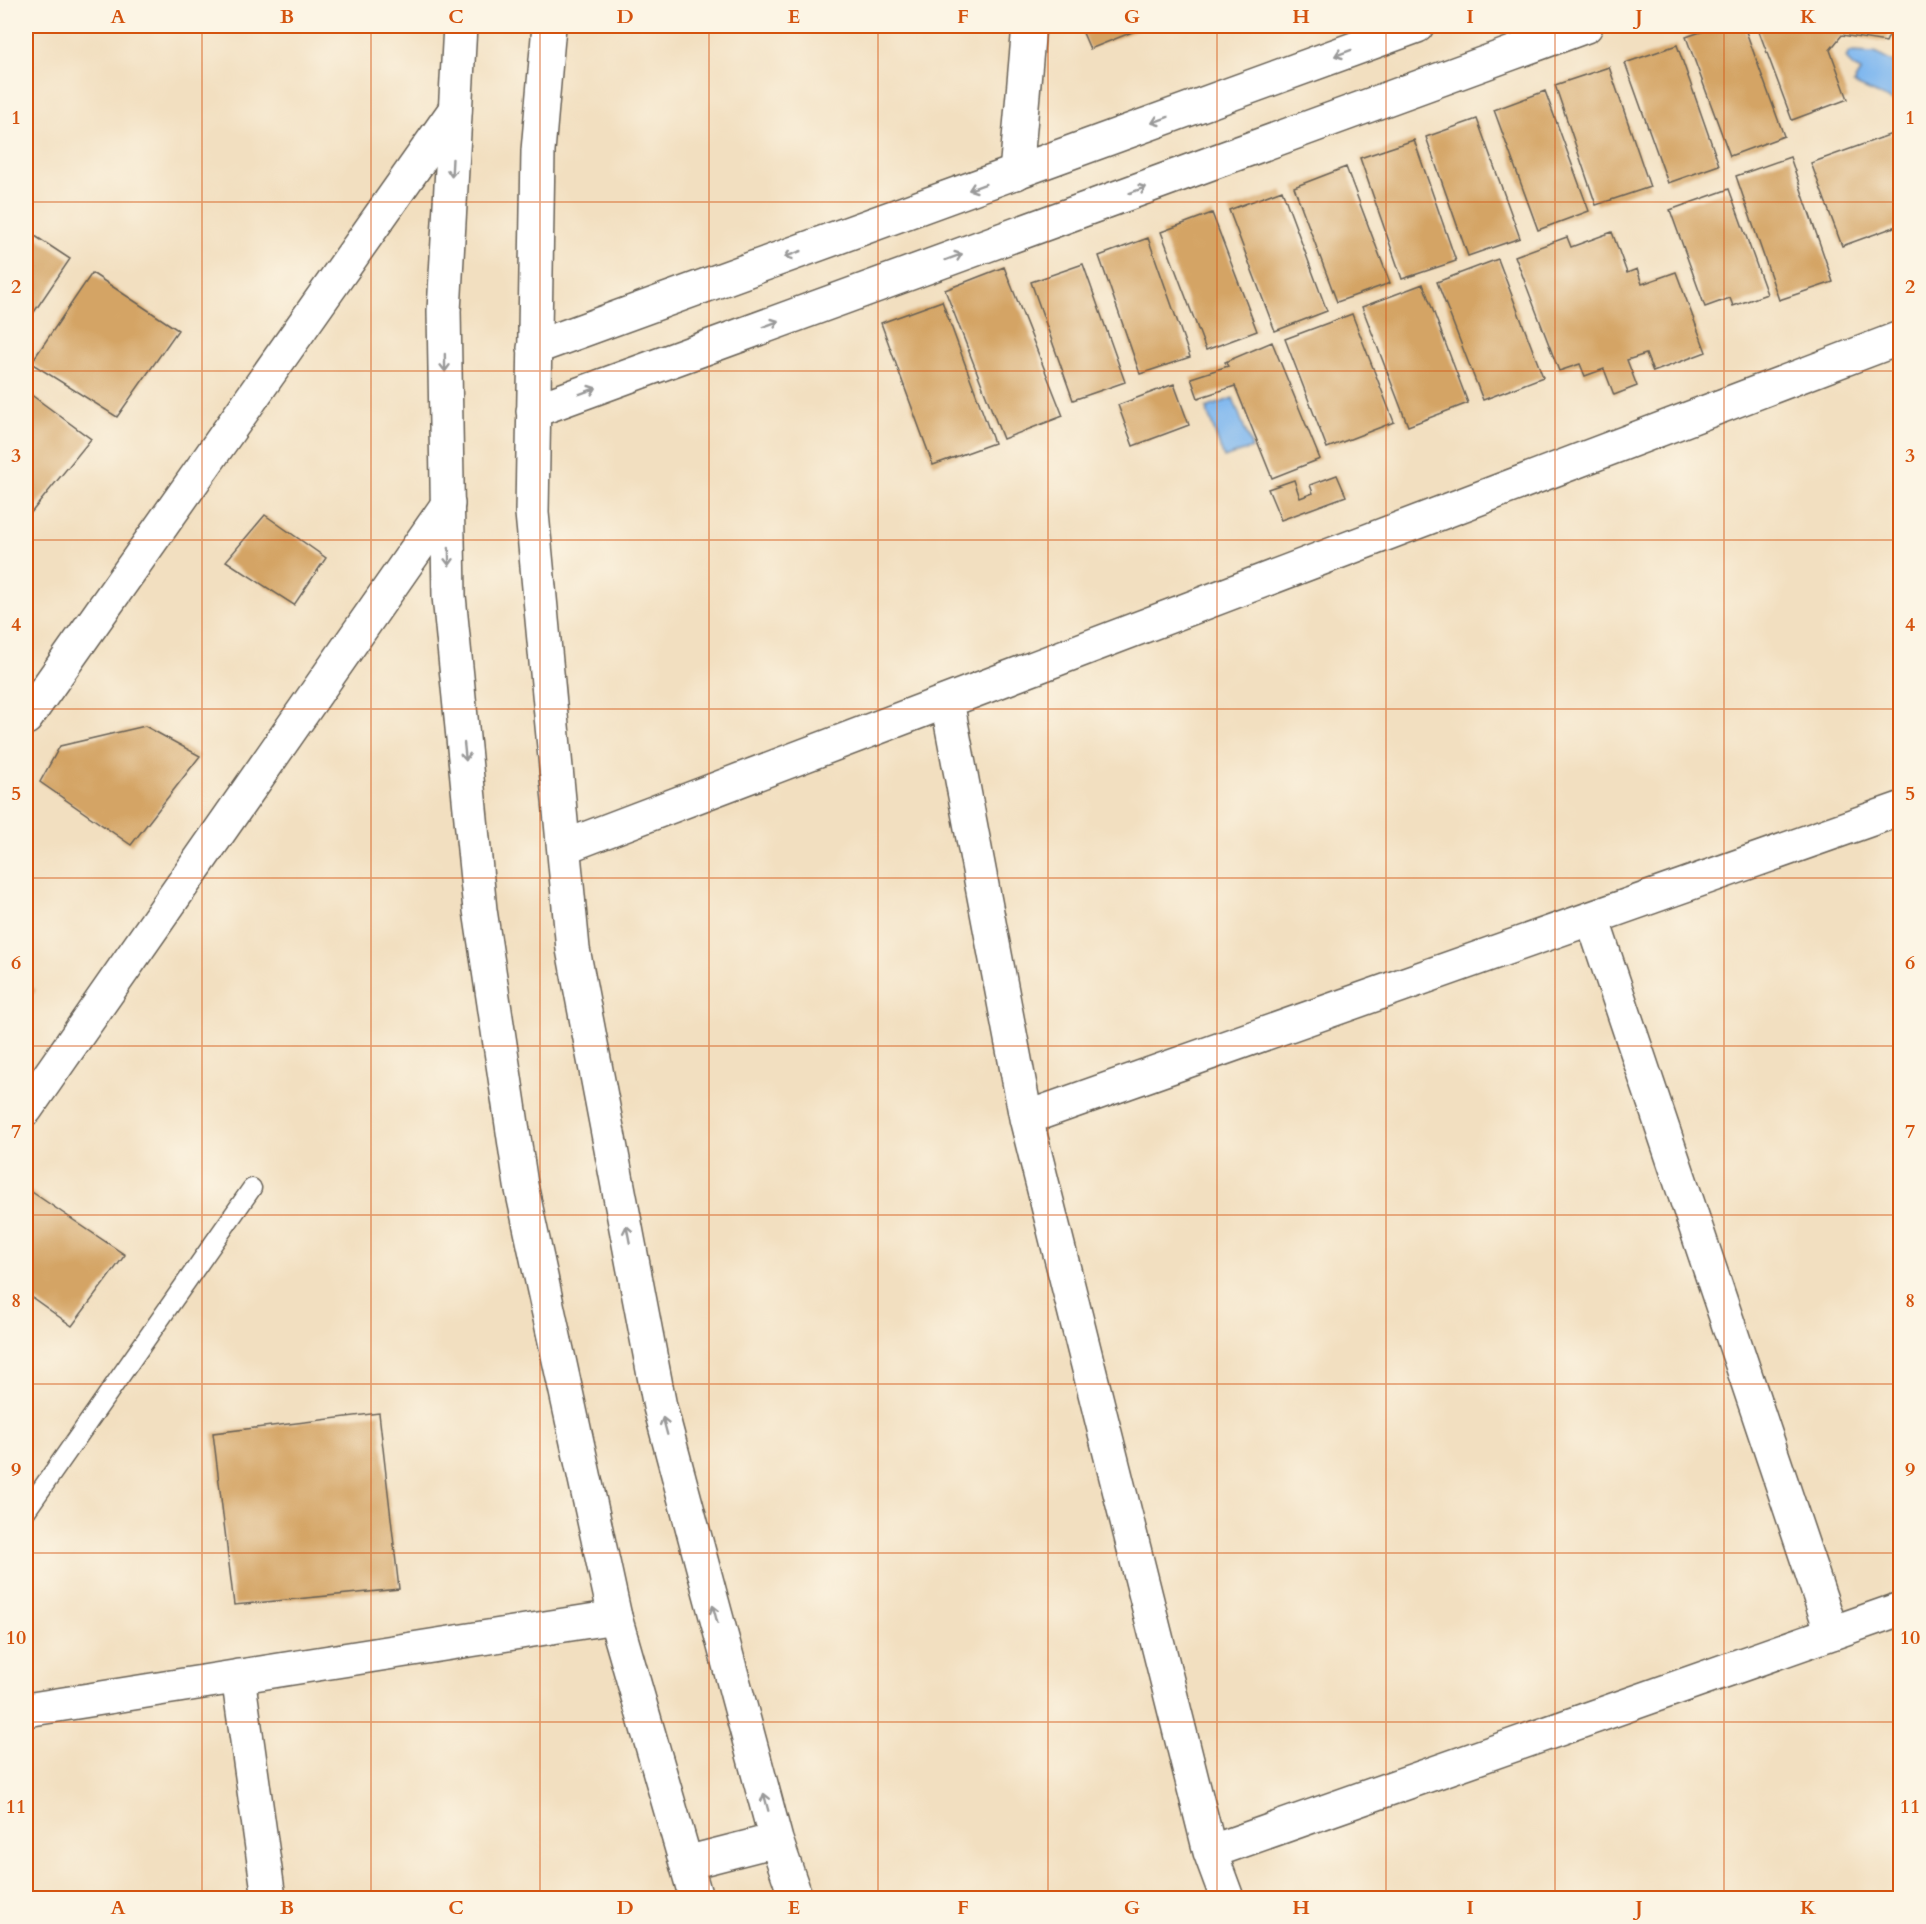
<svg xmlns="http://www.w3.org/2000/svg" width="1926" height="1924" viewBox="0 0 1926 1924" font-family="Cardo,serif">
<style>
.water{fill:#7fb7ef;stroke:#4e6a86;stroke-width:1.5}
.building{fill:#d4a465}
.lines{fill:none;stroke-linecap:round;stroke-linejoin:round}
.service-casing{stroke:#676055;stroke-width:21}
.minor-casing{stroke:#676055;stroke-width:36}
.tertiary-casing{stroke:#676055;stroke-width:36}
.service{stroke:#fff;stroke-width:18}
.minor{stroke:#fff;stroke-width:33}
.tertiary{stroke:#fff;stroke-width:33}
.oneway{stroke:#999}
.grid{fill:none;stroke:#d4530e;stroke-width:1.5;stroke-opacity:0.55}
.neatline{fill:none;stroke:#d4530e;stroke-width:2}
.grid-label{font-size:20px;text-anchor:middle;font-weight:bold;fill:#d4530e}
</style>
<rect width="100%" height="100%" fill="#fcf5e5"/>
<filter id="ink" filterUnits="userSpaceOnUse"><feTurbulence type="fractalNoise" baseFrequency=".0167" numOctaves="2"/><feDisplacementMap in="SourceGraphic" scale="12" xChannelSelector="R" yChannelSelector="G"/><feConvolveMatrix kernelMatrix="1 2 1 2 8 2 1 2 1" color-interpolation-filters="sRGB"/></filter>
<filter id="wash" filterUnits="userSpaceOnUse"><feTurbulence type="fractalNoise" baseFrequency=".008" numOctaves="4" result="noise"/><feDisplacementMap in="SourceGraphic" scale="24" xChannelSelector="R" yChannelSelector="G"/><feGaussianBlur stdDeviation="1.35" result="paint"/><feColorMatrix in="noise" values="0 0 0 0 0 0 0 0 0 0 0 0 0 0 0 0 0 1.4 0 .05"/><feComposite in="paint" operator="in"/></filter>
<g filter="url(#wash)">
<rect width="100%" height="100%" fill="#f2dfc0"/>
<path class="water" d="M1849,52L1875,53L1900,66V86L1893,101L1853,84L1861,71L1853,67L1846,58Z
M1233,398L1252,448L1224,458L1206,408Z"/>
<g id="blocks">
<path class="building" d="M1080,26H1144L1145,27L1090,49Z
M1718,26H1744L1784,136L1730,156L1686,37Z
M1757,26H1893L1886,42L1842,35L1830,50L1848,99L1792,120Z
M1677,45L1719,165L1668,183L1625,63Z
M1609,67L1650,187L1596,205L1555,85Z
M1545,91L1589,211L1538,230L1494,110Z
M1477,119L1520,238L1468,256L1426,137Z
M1900,131V225L1842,246L1811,163Z
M1414,140L1456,261L1402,279L1360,158Z
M1790,157L1833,282L1779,300L1736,176Z
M1346,167L1390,283L1337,302L1294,187Z
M1729,189L1767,294L1733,306L1730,298L1705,307L1670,210Z
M1282,190L1327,311L1275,331L1229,210Z
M1212,213L1257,331L1206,350L1161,232Z
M26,230L70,259L26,324Z
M1612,232L1627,273L1637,269L1642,284L1676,272L1706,352L1653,372L1646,354L1627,360L1637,386L1614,395L1604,369L1585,376L1580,364L1559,371L1515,256L1567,237L1571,247Z
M1148,238L1190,357L1140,374L1099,256Z
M1498,259L1543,377L1483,400L1437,282Z
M1083,264L1125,382L1073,400L1031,282Z
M1004,267L1063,416L1003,439L945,290Z
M92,273L178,330L117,417L31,363Z
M1423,284L1468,403L1408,426L1362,307Z
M942,301L994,443L933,465L881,323Z
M1352,314L1394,422L1327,448L1285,339Z
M1272,342L1320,459L1272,478L1235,386L1198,398L1191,378L1228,366L1225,362Z
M1174,384L1189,425L1133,446L1118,405Z
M26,391L91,439L26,519Z
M1337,475L1346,496L1281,520L1268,489L1294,480L1300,498L1313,493L1310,485Z
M265,515L326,558L294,605L226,561Z
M145,726L200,756L131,845L40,782L60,746Z
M26,983L36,990L26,1004Z
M26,1188L125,1255L72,1326L26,1293Z
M379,1413L399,1589L234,1605L213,1433Z"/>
</g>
</g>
<g filter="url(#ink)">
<use href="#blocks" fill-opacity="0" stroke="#676055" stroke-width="1.5"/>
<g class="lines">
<g class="service-casing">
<path id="service" d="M26,1511L252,1188"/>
</g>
<g class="minor-casing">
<path id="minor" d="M1016,173L1029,26
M947,701L1026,1118L1210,1852L1227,1898
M26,718L455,110
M564,847L1900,338
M1592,918L1832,1633
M26,1109L448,504
M1026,1118L1900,809
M238,1676L269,1898
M26,1710L615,1617
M1210,1852L1900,1609"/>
</g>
<g class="tertiary-casing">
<path id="tertiary" d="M460,26L444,311L449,596L480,910L521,1185L615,1617L696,1898
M549,26L538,151L532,513L573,949L660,1407L776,1840L796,1898
M534,348L1417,26
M533,411L1586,26
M686,1863L776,1840"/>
</g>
<use href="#service" class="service"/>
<use href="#minor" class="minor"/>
<use href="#tertiary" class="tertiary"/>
</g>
<defs><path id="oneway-shaft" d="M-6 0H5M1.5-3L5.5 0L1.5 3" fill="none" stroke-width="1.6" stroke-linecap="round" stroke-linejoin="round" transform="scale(1.5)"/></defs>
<g class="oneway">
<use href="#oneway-shaft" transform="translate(1343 53) rotate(160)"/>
<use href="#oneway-shaft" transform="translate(1160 120) rotate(160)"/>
<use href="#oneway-shaft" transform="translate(452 168) rotate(93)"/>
<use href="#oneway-shaft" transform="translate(977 187) rotate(160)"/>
<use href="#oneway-shaft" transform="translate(1138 190) rotate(-20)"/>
<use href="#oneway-shaft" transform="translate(793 254) rotate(160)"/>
<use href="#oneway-shaft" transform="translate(954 257) rotate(-20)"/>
<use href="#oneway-shaft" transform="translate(771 324) rotate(-20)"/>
<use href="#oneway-shaft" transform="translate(445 363) rotate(89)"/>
<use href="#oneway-shaft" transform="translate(588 391) rotate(-20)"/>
<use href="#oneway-shaft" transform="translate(449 557) rotate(89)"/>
<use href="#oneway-shaft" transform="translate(465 752) rotate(84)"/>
<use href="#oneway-shaft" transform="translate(628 1234) rotate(-101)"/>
<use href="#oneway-shaft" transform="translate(665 1426) rotate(-105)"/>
<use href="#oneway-shaft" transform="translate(715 1614) rotate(-105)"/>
<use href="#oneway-shaft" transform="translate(766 1802) rotate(-105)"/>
</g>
</g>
<path class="grid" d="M202,26V1898M371,26V1898M540,26V1898M709,26V1898M878,26V1898M1048,26V1898M1217,26V1898M1386,26V1898M1555,26V1898M1724,26V1898M26,202H1900M26,371H1900M26,540H1900M26,709H1900M26,878H1900M26,1046H1900M26,1215H1900M26,1384H1900M26,1553H1900M26,1722H1900"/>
<rect width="1926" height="1924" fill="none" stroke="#fcf5e5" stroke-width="66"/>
<rect x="33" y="33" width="1860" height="1858" class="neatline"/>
<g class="grid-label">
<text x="118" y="23">A</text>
<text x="287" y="23">B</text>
<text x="456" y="23">C</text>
<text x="625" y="23">D</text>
<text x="794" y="23">E</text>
<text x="963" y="23">F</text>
<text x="1132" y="23">G</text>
<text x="1301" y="23">H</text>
<text x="1470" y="23">I</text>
<text x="1639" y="23">J</text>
<text x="1808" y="23">K</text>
<text x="16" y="124">1</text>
<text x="1910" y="124">1</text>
<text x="16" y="293">2</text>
<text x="1910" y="293">2</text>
<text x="16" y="462">3</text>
<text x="1910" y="462">3</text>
<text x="16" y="631">4</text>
<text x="1910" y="631">4</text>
<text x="16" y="800">5</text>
<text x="1910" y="800">5</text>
<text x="16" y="969">6</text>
<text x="1910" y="969">6</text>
<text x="16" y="1138">7</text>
<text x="1910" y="1138">7</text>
<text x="16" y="1307">8</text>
<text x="1910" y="1307">8</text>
<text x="16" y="1476">9</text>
<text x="1910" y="1476">9</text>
<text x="16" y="1644">10</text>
<text x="1910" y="1644">10</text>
<text x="16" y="1813">11</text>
<text x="1910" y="1813">11</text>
<text x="118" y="1914">A</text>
<text x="287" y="1914">B</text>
<text x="456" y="1914">C</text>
<text x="625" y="1914">D</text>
<text x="794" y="1914">E</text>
<text x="963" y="1914">F</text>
<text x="1132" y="1914">G</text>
<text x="1301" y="1914">H</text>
<text x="1470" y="1914">I</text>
<text x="1639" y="1914">J</text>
<text x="1808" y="1914">K</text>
</g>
</svg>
